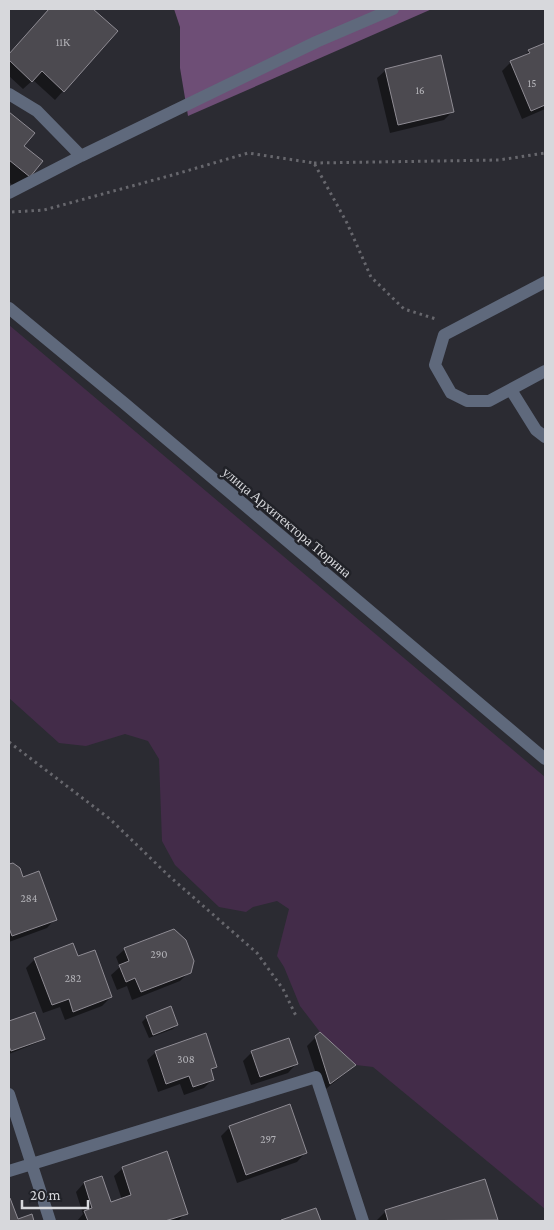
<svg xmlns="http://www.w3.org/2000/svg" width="554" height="1230" viewBox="0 0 554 1230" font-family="'Crimson Pro',serif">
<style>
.green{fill:#432c49}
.forest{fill:#6e4e76}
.shadow{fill:#0007}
.building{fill:#4c4a50;stroke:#8f8c94}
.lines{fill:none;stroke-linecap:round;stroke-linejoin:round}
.path{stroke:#67676d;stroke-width:3;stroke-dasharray:2.5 4;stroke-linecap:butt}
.minor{stroke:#5f697c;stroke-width:12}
.labels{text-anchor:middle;stroke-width:5;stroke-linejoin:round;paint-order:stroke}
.number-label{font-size:11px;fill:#b4b4b9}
.street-label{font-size:14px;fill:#d7d8dc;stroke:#212228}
</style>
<rect width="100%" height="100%" fill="#2b2b32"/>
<path class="green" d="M9,325L545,777V1209L373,1067L356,1065L320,1032L300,1006L284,967L277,956L289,909L277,901L253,907L246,912L219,907L175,865L162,841L159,759L148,741L125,734L86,746L59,743L9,698Z"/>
<path class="forest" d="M174,9H432L188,116L180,68V27Z"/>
<path class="shadow" d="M50,9H91L116,31L55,100L33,80L23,89L9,76V54Z
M545,44V109L522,119L502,71L511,62L523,57L529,51Z
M386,70L453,111L444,120L390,133L377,78Z
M9,113L33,133L22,146L29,176L17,189L9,182Z
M9,865H13L22,879L55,919L47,928L9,942Z
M125,949L189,972L180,981L132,1000L127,986L117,990L111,975L120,967L116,957Z
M77,958L111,997L102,1006L65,1020L60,1007L43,1013L26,968L35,959Z
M34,1014L43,1038L39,1042L9,1054V1023Z
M147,1017L177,1025L173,1029L149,1038L142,1022Z
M316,1037L354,1065L346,1073L322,1092L307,1046Z
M156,1052L216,1066L210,1072L213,1079L204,1088L184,1095L180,1084L158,1092L147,1060Z
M252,1052L296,1064L288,1073L251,1085L243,1061Z
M230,1127L305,1153L297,1162L237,1183L221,1136Z
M123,1168L186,1213L178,1221H77L83,1214L76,1192L84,1183L102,1178L110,1204L122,1200L114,1176Z
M484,1181L496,1220L495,1221H377V1220L386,1211Z"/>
<path class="building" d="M49,9H93L118,31L64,92L42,71L32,82L9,60V54Z
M545,43V105L531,111L510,61L530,53L528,50Z
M441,55L454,112L398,125L385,69Z
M9,112L35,133L24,146L43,161L30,177L9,160Z
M13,863L20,868L23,877L39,871L57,920L12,936L9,928V864Z
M174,929L186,940L194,961L191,973L141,992L135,978L126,982L119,965L129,961L124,948Z
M73,943L78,956L95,950L112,997L73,1012L69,999L52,1005L34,958Z
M171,1006L178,1025L153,1035L146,1016Z
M35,1012L45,1039L11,1051L9,1046V1021Z
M320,1032L356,1065L330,1084L315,1036Z
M206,1033L217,1067L211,1069L214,1080L193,1087L189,1076L166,1084L155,1051Z
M289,1038L298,1064L260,1077L251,1051Z
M290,1104L307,1153L246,1175L229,1126Z
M167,1151L188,1214L165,1221H88L84,1211L92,1208L84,1182L102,1176L111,1202L131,1195L122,1167Z
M485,1179L498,1220L388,1221L385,1210Z
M9,1198H10L18,1219L32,1214L34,1221H9Z
M316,1208L321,1221H282L281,1220Z"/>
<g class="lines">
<path class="path" d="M314,163L499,160L545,153
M12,212L44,210L176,174L248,153L314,163L347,223L371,277L404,309L436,319
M9,742L110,819L169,876L257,953L283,989L297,1018"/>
<path class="minor" d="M9,94L37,111L81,156
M9,193L81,156L316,42L393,9
M545,282L444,335L435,365L451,393L467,401H489L545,371
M9,308L124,403L545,759
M511,390L536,430L545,437
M9,1094L50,1221
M9,1171L316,1077L363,1221"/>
</g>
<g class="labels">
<g class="number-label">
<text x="63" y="46">11К</text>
<text x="532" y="87">15</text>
<text x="420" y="94">16</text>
<text x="29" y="902">284</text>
<text x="159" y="958">290</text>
<text x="73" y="982">282</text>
<text x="186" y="1063">308</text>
<text x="268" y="1143">297</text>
</g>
<g class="street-label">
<text transform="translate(287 522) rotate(40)" y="5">улица Архитектора Тюрина</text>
</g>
</g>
<rect width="554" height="1230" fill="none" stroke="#d7d8dc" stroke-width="20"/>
<path d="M22 1200v8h66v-8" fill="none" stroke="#d7d8dc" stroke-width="2.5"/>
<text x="30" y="1200" font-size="15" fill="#d7d8dc" stroke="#212228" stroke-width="4" paint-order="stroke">20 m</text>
</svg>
